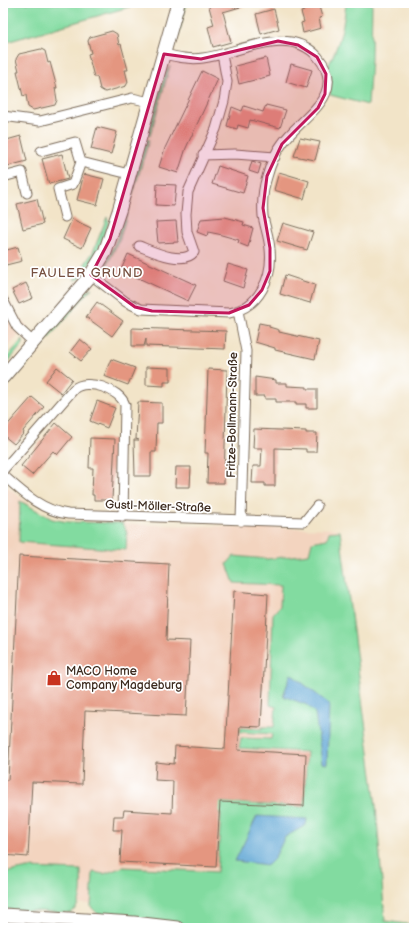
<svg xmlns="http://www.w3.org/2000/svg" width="417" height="931" viewBox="0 0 417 931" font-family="'Balsamiq Sans',sans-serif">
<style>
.built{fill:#f3d4bf}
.green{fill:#82dba0;stroke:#5e825f}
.water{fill:#5da5d4;stroke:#4c6879}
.building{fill:#e49680}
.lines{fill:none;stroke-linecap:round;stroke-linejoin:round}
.street-casing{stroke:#7b6b5a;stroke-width:11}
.secondary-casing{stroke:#7b6b5a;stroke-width:15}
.street{stroke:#fff;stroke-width:9}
.secondary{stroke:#fff;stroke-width:13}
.marked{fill:#c2185b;fill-opacity:0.2;stroke:#c2185b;stroke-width:3;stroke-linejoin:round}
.labels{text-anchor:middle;stroke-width:3.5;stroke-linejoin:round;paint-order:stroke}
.street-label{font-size:12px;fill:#3b2a1e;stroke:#fff}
.poi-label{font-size:12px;fill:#3b2a1e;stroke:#fff;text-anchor:start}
.neighbourhood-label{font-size:13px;letter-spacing:1px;fill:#765040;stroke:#fff}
</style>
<rect width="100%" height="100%" fill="#fff"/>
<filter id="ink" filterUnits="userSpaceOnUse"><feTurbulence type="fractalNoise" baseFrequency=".025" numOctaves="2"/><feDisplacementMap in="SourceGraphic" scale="8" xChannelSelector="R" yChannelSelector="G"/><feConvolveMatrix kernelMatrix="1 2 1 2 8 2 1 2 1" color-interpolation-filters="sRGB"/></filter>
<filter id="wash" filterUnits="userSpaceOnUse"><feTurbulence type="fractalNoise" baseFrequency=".012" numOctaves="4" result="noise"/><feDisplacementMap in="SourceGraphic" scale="16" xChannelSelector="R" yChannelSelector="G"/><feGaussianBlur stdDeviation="0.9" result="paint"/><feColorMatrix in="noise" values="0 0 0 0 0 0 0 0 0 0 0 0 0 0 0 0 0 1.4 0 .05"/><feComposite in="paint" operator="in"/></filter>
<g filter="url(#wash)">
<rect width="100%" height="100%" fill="#f2e4c8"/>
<path class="built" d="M3,289L17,315L27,326L3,353Z
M3,483L42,516L64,523L337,529L381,928L172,908L3,900Z"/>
<path class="green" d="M3,3H143L3,43Z
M184,3H187L177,42L176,34Z
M346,3H372L371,59L368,105L330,95L331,83L328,66C339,46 344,26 346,3Z
M170,66L150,136L147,135L165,72Z
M146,139L149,140L120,238L104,272V267L117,238Z
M107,217L109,222L98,252L79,279L74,280L93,252Z
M92,288L3,391V387L86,291Z
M23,339V344L3,368V362Z
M20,501L52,519L68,522L122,523L127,532L126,550L19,542Z
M340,531L376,806L385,921L414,925V928H201L98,914L91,907L93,872L104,874L123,867L217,872L221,814L181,812L182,800L304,807L307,752L239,748L241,738L271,739L272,734L240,732L241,728L262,729V727H274L276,707L270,705L273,614L280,606L281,585L234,583L227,564L234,556L267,559L309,554L312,542L327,539L329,532Z
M28,868L81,870C81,886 84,902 71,913L3,909V873Z
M3,921L120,928H3Z"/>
<path class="water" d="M291,674L329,704L327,764L322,763L315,713L307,705L283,696Z
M257,816L307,819L306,825L285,837L274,859L268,865L235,861Z"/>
<g id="blocks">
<path class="building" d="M208,3H244V6L223,12L231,42L213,47L208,27L214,25Z
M302,3H318L322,17L319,18L321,28L303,33L301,23L304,22L301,12L304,11Z
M274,9L279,29L261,34L256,14Z
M112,31L117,34L119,45L121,44L128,70H125L128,82L126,86L105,92L100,89L97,77H94L88,54L91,53L88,41L90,37Z
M41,49L45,51L48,63L50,62L57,88H55L57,100L55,105L33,110L28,107L26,95L23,96L17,71H19L16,59L19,54Z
M266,58L270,76L239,84L235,66Z
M291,64L312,70L306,88L286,82Z
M202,71L218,79L186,148L178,173L159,167L165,148Z
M266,105L286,110L280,128L250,120L248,128L238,125L237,129L227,126L232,107L242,111L244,106L263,112Z
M97,127L117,132L111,154L91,149Z
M21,136L27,161L8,166L3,141Z
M300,138L320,142L315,160L294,156Z
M62,154L68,179L49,184L42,159Z
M252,161L261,164L258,174L249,171Z
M218,166L248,176L243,193L212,184Z
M279,172L309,181L304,199L274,190Z
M84,174L104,179L97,205L77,200Z
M157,184L176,185L174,206L156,205Z
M37,199L43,224L23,229L17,204Z
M225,217L244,222L243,225L253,228L248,247L238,243L239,240L218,234L208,232L207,236L197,232L201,219Z
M72,219L91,228L82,248L63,239Z
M176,221L178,242L158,243L156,222Z
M283,223L313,232L307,250L277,241Z
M18,247L22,261L6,265L3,251Z
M128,254L196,285L188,301L121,270Z
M228,264L248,270L243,288L223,281Z
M285,275L315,285L310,303L280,294Z
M26,283L33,298L19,304L12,290Z
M97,302L123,321L112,336L86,317Z
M259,323L269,325V327L279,330V332L319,341L315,359L275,350V348L255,342Z
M132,328L226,331L225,349L146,346V339L144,346H132Z
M80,339L92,349L81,361L70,352Z
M111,359L135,368L128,385L104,376Z
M57,367L72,379L61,393L46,381Z
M146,367L170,368V382H164V386L146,385Z
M208,369L227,370L224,483H207L208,453H205Z
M255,377L276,380V383H287V386L307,387V389H317V408H306V404H296V402H276V399H265V396H255Z
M32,397L44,407L23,431L24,433L14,444L3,435V430Z
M97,401L115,408L107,428L90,421Z
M138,402L162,403V423H157L156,452H151V476H135L134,440H139L136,439Z
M56,423L72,437L57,455L53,451L32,475L21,466Z
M254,429L306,431V433H317L316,452H306V449L275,448V486H265V483H252L253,466H261L262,448H253Z
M90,438L115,439L112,500H94V495H92L93,468H89Z
M176,467H191L190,487H175Z
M19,556L169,564L166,640L190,641L186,716L85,711L82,784L32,782L28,857L3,855V780H8Z
M234,591L268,594L261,727L240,726L238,750L306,754L304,806L220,802L216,867L120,862L122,830H113L114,816H123L124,810L172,813L173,781L155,780L156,762L174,764L175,746L225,749Z"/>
</g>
</g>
<g filter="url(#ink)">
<use href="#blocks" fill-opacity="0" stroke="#7b6b5a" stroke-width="1"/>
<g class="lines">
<g class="street-casing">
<path id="street" d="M3,116L40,121L132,98L150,102
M41,151L75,142L81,162L129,174
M203,155L235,154L275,157
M3,177L22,172L27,193
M65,217L58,189L73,184L81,162
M139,246C152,251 183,266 194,252L187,232L186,214L188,192L216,129L224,101L227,82L222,54
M91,275L126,302L141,309L229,313C260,308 273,276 270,249C269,237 265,227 263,216C262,203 263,189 267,177C270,166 275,153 282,144C299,118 350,95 318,57C288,23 238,54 203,58C190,60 177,57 164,54
M3,300L17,327L33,342
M238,311L246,351L241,521
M3,470L74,389C87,378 120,389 125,405L123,517
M3,475C22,492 42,511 68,514L304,522L317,506"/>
</g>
<g class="secondary-casing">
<path id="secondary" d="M3,377L91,275L105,252L119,211L178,3
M3,915L134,923L177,928"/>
</g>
<use href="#street" class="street"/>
<use href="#secondary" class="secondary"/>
</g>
</g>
<path class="marked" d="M278,41L298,45L317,57L326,74L325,94L318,108L282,144L267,176L263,208L270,248V271L262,290L249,305L229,313L152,311L135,307L91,275L110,239L164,54L201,59Z"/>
<defs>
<g id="shop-bare" transform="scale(1.2)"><path d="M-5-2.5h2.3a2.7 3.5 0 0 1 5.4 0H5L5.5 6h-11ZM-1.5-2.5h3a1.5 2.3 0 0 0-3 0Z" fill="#c8321e" stroke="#fff" stroke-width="2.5" paint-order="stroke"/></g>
</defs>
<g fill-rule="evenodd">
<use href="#shop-bare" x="54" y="678"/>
</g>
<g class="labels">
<g class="street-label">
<text transform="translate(232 415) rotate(-89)" y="4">Fritze-Bollmann-Straße</text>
<text transform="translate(158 506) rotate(2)" y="4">Gustl-Möller-Straße</text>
</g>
<g class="poi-label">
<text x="66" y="675">MACO Home<tspan x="66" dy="14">Company Magdeburg</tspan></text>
</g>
<g class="neighbourhood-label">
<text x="87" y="277">FAULER GRUND</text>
</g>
</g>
<rect width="417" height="931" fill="none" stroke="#fff" stroke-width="16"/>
</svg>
